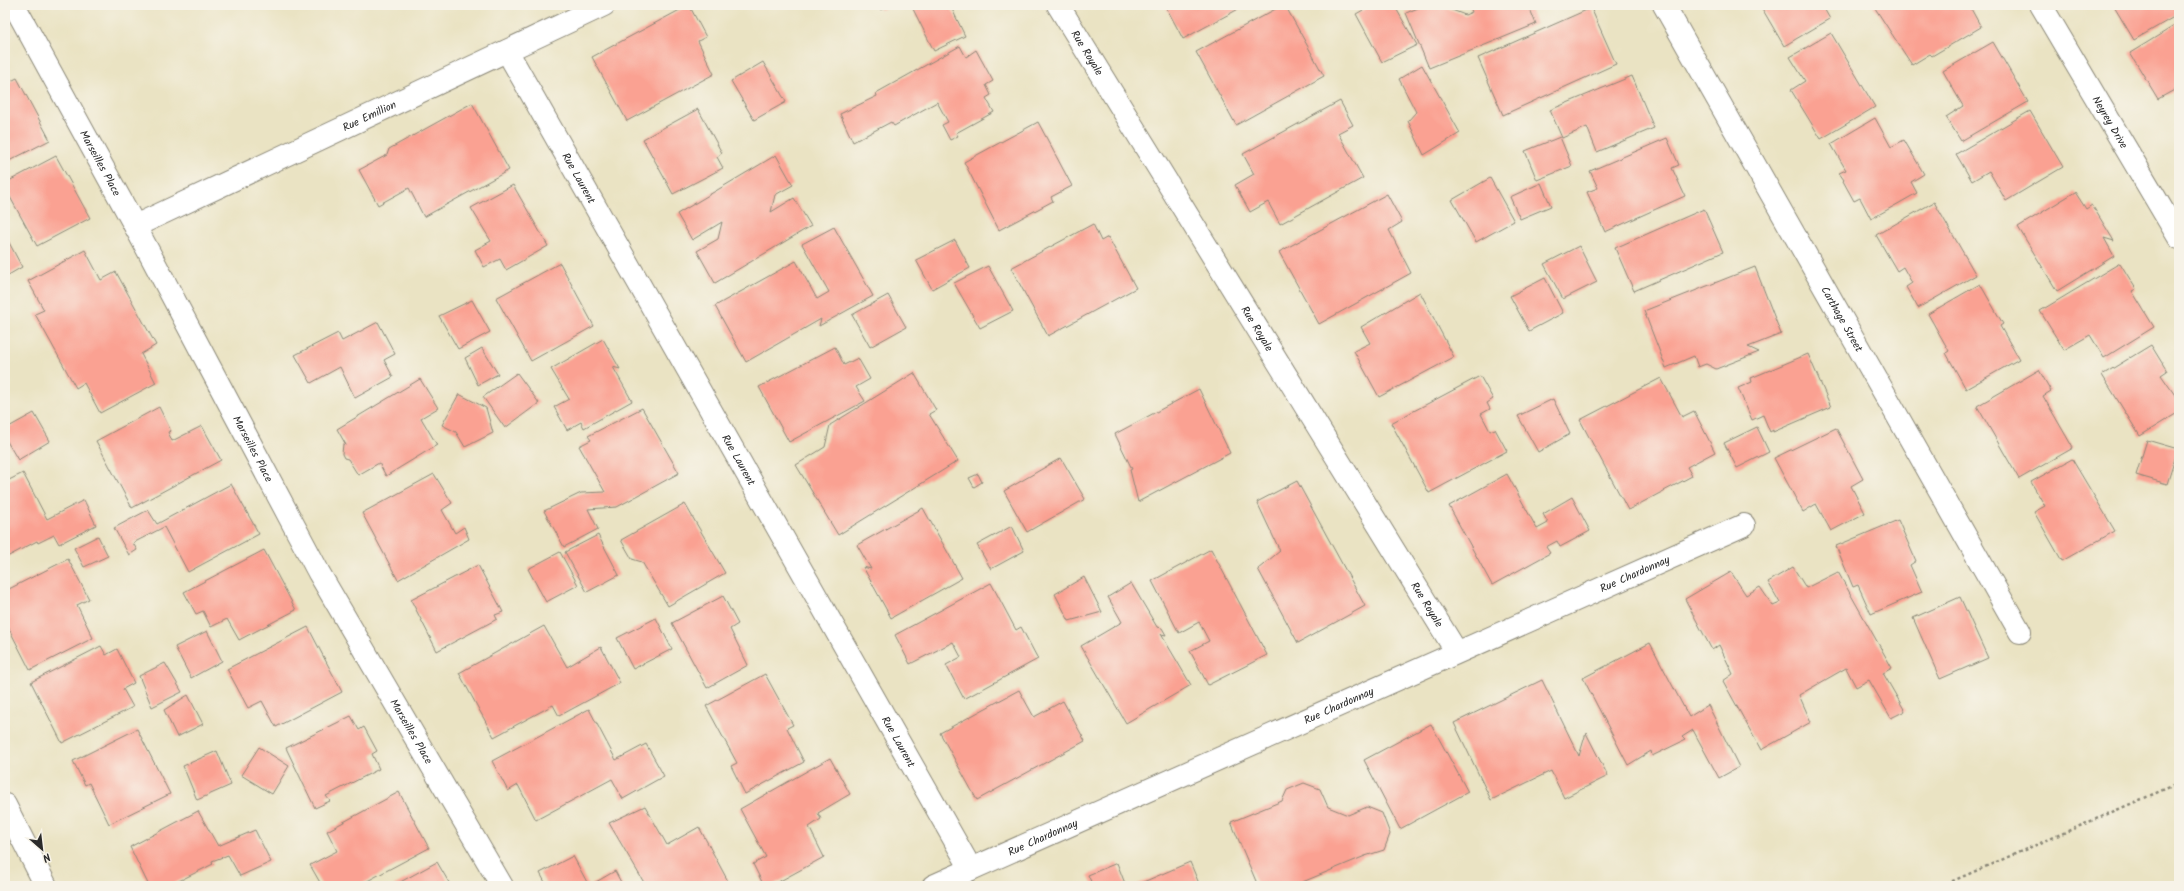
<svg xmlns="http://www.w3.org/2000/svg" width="2184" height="891" viewBox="0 0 2184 891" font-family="Kalam,sans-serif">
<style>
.building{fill:#faa192}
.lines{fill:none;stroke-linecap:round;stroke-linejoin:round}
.street-casing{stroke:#8a8777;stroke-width:24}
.path{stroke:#8a8777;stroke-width:2.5;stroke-dasharray:3 3;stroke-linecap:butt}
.street{stroke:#fff;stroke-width:22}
.labels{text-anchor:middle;stroke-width:3.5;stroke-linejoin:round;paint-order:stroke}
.street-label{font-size:11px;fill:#2b2b2b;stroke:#f7f3e8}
</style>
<rect width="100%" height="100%" fill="#f7f3e8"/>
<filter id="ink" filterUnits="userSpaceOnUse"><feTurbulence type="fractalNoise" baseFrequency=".025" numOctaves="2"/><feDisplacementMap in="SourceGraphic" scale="8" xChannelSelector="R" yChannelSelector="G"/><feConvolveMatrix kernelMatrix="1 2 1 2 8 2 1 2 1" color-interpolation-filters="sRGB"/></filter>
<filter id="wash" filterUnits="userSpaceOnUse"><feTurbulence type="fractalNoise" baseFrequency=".012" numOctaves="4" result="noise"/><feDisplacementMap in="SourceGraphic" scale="16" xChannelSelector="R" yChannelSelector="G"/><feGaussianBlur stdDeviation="0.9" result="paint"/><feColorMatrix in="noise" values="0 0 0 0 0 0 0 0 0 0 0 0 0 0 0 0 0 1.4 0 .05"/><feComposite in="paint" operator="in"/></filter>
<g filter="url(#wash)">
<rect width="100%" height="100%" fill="#eae3c3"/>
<g id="blocks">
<path class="building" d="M689,5L706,37L698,41L714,74L627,121L592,57Z
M878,5H891L881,10Z
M911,5H955L956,7L952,9L965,36L934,51Z
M1165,5H1243L1244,6L1183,39Z
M1283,5H1285L1324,76L1236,125L1196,52Z
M1372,5H1394L1417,45L1382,62L1356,14Z
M1425,5H1439L1465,15L1472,12L1469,5H1540L1530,9L1536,24L1429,68L1406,13Z
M1760,5H1822L1830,19L1784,46Z
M1873,5H1969L1981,27L1932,56L1930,54L1912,65Z
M2113,5H2179V14L2134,40Z
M1591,8L1616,64L1503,115L1478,58Z
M2179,23V90L2178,88L2158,99L2130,53Z
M1831,33L1875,107L1821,139L1791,90L1805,81L1790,57Z
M1993,42L2028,102L1961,141L1946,117L1963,106L1943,71Z
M960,46L966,57L976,50L993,81L986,85L991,95L986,98L994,112L956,133L958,136L950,140L942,125L948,122L937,102L894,126L891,122L853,142L840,114L877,96L876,93Z
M763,62L786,102L754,120L731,81Z
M1422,65L1460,133L1424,155L1408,121L1416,112L1399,79Z
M1632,76L1654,128L1597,152L1587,127L1562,138L1550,110Z
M17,78L50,140L5,163V84Z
M1340,101L1353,125L1338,133L1363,178L1280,224L1268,202L1250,212L1235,185L1254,174L1243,154Z
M472,103L509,170L424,217L409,188L378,205L359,170L387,155L389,149Z
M698,109L722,153L717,157L723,168L673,194L643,139Z
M2030,111L2063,167L2006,201L1989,171L1972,181L1956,154Z
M1875,118L1891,147L1904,140L1924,174L1911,182L1917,193L1871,219L1860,198L1854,201L1843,181L1844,180L1839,173L1846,170L1831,144Z
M1038,122L1072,186L1051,197L1053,201L999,230L964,162Z
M1560,137L1572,166L1537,180L1525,151Z
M1667,138L1679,165L1672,168L1685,196L1605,232L1587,192L1598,188L1590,171Z
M776,155L793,185L775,195L771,212L794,198L811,226L715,283L697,251L718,239L722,222L692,240L677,214Z
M56,156L90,218L37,246L5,188V183Z
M1490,178L1514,221L1476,242L1452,200Z
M1541,183L1551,206L1520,219L1510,197Z
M513,185L548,246L506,270L500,259L484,267L475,250L491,241L471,208Z
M2075,192L2086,209L2092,205L2114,241L2104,238L2114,256L2057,291L2018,227Z
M1387,194L1402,222L1389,230L1411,273L1319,324L1279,252Z
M1934,202L1976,275L1918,308L1906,287L1912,283L1903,267L1897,271L1876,235Z
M1704,209L1723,252L1634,291L1615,248Z
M1093,224L1101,241L1108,237L1136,288L1048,336L1011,268Z
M834,227L873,296L819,326L821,319L746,362L715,306L796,261L817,299L829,292L802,244Z
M5,235L22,267L5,277Z
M955,240L970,268L932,289L916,260Z
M1579,246L1597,282L1563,299L1544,264Z
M85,250L101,280L116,272L156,345L141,354L156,383L100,413L84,383L76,388L35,314L44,310L28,281Z
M560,263L594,326L531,361L496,298Z
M2120,263L2136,289L2132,291L2154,327L2104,358L2090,335L2064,350L2040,311Z
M988,266L1013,311L980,328L954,283Z
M1755,267L1781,334L1748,347L1759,352L1716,369L1706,364L1698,367L1694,356L1666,368L1644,311Z
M1545,278L1563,313L1529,331L1510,296Z
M1980,284L2003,324L2000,326L2019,359L1966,389L1946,353L1949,351L1928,314Z
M1420,292L1454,357L1379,397L1354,351L1370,343L1361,327Z
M888,295L906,327L870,347L852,315Z
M472,300L490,332L458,349L439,316Z
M378,322L395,354L384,360L393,377L355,398L340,367L311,383L295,355L338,333L342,341Z
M603,339L620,369L613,367L632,401L584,428L581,422L567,430L554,407L569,399L551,369Z
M2151,345L2167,371L2161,375L2179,401V412L2140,436L2102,375Z
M835,347L844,365L858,358L870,379L856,387L865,401L789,442L759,387Z
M482,348L498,374L478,385L465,358Z
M1808,354L1831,407L1773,432V430L1770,432L1763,415L1752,420L1738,388L1752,382L1751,378Z
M2039,370L2051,391L2043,396L2073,448L2019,479L1977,406Z
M517,373L539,403L505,428L483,397Z
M914,373L936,410L929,414L958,461L838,535L796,465L825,447L830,425Z
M1480,376L1493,399L1487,403L1490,409L1481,414L1490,431L1495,429L1507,451L1429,493L1391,423Z
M1661,378L1682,417L1694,411L1715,452L1687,467L1692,476L1628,510L1580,420Z
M420,379L438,408L421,418L437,445L386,476L379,463L358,475L348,459L344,458L342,454L343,444L346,445L337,429Z
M1199,389L1230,453L1138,502L1130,470L1132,469L1115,434Z
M459,394L486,408L493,433L465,447L456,432L442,425Z
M1553,399L1570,434L1538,452L1518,416Z
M159,407L171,431L168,432L172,441L202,426L221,460L132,508L96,441Z
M642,408L679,473L617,507L588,509L598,529L564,547L544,511L581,493L605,492L579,446L591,440L588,436Z
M34,413L50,441L18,460L5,438V429Z
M1757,427L1769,452L1737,468L1724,443Z
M1836,428L1863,479L1851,486L1865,513L1831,531L1816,504L1803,512L1774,458Z
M2147,440L2178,449L2167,484L2136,475Z
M1061,458L1085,499L1027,532L1004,491Z
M2072,459L2115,531L2062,561L2034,512L2045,506L2031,482Z
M23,473L47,519L84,500L96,525L59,544L54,535L38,543L37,541L5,558V482Z
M434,474L452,503L442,510L455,533L464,527L469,539L398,580L362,513Z
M978,474L982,482L974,487L969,478Z
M1507,474L1537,529L1548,523L1543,514L1572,497L1590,531L1560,547L1557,541L1546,547L1550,553L1492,585L1449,506Z
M1297,481L1365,606L1298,643L1258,569L1280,551L1257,502Z
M231,484L259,534L188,572L164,527L133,543L137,550L129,555L114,528L148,510L157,524Z
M685,504L725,573L668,606L642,562L632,559L621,540Z
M923,508L962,578L891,618L863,567L871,569L857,545Z
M1898,520L1916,561L1910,565L1922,592L1871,614L1858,585L1853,587L1836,546Z
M1012,526L1024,551L991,569L977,545Z
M598,535L619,575L587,592L565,552Z
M98,536L108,556L84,567L74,548Z
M1211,549L1267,655L1208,685L1190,651L1209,641L1199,622L1179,633L1152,581Z
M264,550L296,610L239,640L227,619L211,627L203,611L196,614L184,592Z
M560,552L578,585L546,602L528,569Z
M68,559L89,599L77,605L93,638L30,670L5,621V591Z
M478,565L503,612L495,615L497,619L437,651L411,600Z
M1793,567L1806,588L1838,572L1892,668L1883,673L1905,711L1891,718L1869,680L1856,687L1846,668L1799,695L1811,722L1761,750L1723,681L1733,674L1719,645L1712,650L1685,599L1731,572L1746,595L1760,587L1773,606L1780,603L1768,582Z
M1084,577L1102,612L1069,621L1055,594Z
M991,583L1016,630L1021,627L1038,659L964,699L946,665L961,657L953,642L910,664L895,635Z
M1131,583L1157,627L1162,628L1166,635L1161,634L1191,685L1126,723L1081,646L1122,622L1108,597Z
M723,596L738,624L730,629L748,665L707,688L672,623Z
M1960,597L1988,658L1940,679L1913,618Z
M656,618L672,649L633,669L617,638Z
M544,626L567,667L601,647L620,683L559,716L553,705L494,737L459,673Z
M308,627L342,692L276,727L262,701L248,708L227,669Z
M207,631L222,661L191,678L175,647Z
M1650,643L1689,717L1708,705L1739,767L1719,778L1693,730L1682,737L1685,740L1652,756L1651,751L1628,765L1583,678Z
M101,646L106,655L117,649L134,683L123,689L133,707L62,743L31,682Z
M165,663L182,692L152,707L139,676Z
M765,674L793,725L787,728L804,762L745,794L731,766L737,763L706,706Z
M1542,680L1579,756L1586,733L1608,776L1564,798L1551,771L1491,800L1454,723Z
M1019,690L1034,717L1063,701L1085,741L977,800L940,733Z
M188,695L203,724L177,737L164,710Z
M589,709L616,760L646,744L664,776L623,799L612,779L536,820L518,785L508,791L492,761Z
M351,716L359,730L364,727L377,751L372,754L379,769L326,796L330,801L315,808L286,748Z
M1431,724L1468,792L1400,829L1364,760Z
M137,729L170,794L109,824L89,783L85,785L73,761Z
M259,747L289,766L272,794L241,775Z
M217,751L231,785L197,800L183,766Z
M830,758L850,794L818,813L821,819L809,827L824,857L771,886H764L753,864L766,857L740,809Z
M1304,783L1320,789L1328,807L1348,815L1367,807L1382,813L1390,834L1384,850L1365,856L1293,886H1258L1231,822L1282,801L1287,790Z
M399,792L429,848L358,886H322L310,865L337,851L327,831Z
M645,806L667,845L699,827L729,883L723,886H646L609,823Z
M198,811L218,846L255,830L271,862L240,876L228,855L212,861L213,864L169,886H149L130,847Z
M573,856L589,886L615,871L623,886H547L540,873Z
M437,862L451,886H393Z
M1190,862L1200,886H1134Z
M1117,863L1126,886H1093L1088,875Z"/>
</g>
</g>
<g filter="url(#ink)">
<use href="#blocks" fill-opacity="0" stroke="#8a8777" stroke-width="1"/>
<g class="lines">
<g class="street-casing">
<g id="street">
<path id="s1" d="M14,5L135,226L319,573L502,886"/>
<path id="s2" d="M1058,5L1456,651"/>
<path id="s3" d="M1664,5L2020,632"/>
<path id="s4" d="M2041,5L2179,238"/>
<path id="s5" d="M507,51L971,869"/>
<path id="s6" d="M135,226L604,5"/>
<path d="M5,805L46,886"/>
<path id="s7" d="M933,886L1744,525"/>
</g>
</g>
<path class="path" d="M1941,886L2179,783"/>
<use href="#street" class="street"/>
</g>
</g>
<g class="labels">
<g class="street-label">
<text dy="4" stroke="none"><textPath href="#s2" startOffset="56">Rue Royale</textPath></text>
<text dy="4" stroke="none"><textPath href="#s6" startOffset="259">Rue Emillion</textPath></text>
<text dy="4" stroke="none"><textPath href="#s4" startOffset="136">Neyrey Drive</textPath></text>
<text dy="4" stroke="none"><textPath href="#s1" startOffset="180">Marseilles Place</textPath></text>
<text dy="4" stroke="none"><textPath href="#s5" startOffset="146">Rue Laurent</textPath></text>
<text dy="4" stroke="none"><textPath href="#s3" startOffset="361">Carthage Street</textPath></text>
<text dy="4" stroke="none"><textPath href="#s2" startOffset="380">Rue Royale</textPath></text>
<text dy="4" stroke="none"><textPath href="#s1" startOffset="504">Marseilles Place</textPath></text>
<text dy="4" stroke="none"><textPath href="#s5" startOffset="470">Rue Laurent</textPath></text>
<text dy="4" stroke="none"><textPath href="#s7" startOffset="768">Rue Chardonnay</textPath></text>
<text dy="4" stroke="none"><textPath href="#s2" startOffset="704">Rue Royale</textPath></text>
<text dy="4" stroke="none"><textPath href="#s7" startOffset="444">Rue Chardonnay</textPath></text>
<text dy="4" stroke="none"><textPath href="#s1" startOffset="828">Marseilles Place</textPath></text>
<text dy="4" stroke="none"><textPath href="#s5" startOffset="794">Rue Laurent</textPath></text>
<text dy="4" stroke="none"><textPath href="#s7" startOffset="120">Rue Chardonnay</textPath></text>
</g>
</g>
<rect width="2184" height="891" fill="none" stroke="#f7f3e8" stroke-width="20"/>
<g transform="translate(42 849) rotate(152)" stroke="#f7f3e8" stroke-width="3" paint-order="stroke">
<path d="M0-3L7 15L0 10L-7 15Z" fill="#2b2b2b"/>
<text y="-6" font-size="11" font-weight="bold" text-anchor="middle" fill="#2b2b2b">N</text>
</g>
</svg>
